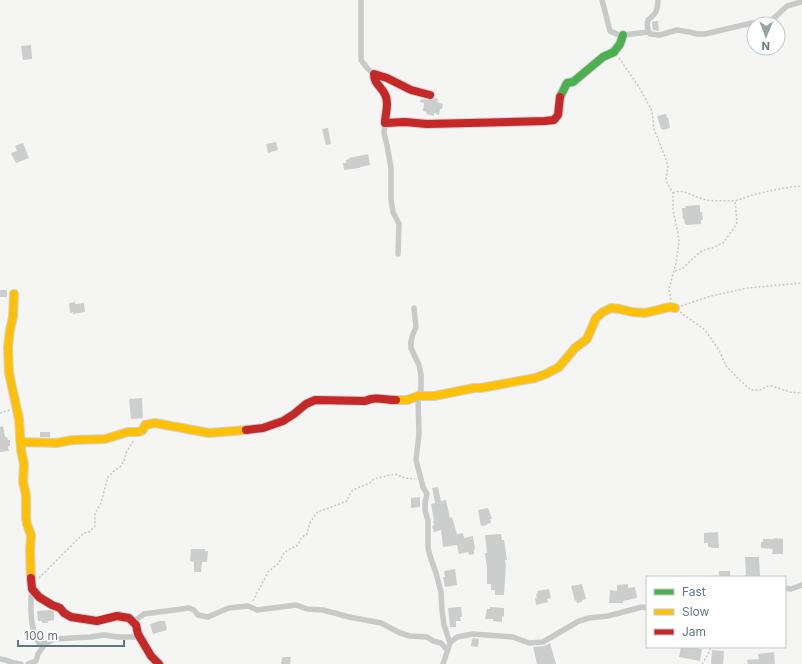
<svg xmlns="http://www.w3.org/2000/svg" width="802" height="664" viewBox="0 0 802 664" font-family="Inter,sans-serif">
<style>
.building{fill:#cccece}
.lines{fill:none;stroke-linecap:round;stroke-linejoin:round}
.fast-casing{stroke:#d1d2d2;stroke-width:10}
.slow-casing{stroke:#d1d2d2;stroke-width:10}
.jam-casing{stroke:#d1d2d2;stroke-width:10}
.path{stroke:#c6c7c8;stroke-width:1.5;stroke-dasharray:2 2;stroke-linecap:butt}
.street{stroke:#c8caca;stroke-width:5.5}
.fast{stroke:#4caf50;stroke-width:8}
.slow{stroke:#ffc107;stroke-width:8}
.jam{stroke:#c62828;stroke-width:8}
</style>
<rect width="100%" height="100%" fill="#f5f5f4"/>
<path class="building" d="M654,21H658L659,31L653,30L652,24V22Z
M31,45L32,59L23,60L21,46Z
M434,98L438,99L437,102L443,104L442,109H440L439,115L434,113V116L426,114L427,112L423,111L424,103L420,102L421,99L429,100H432Z
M666,114L667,118L668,117L670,128L663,130L662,129H661L657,116Z
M328,128L331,144L326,145L322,129Z
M276,142L278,150L268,153L266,144Z
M23,143L29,158L16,163L11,153L17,151L15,146Z
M368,154L370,165L360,167V168L344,170L343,163H346V160L349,159V158Z
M700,205V212H702L703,220H701V224L686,225V224H685L684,219H683L682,208H686L685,206Z
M0,290H7V297H0Z
M75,302V304L84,303L85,312L73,314V312L70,313L69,303Z
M142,398L143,418L131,419L129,399Z
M3,426L5,437H7L8,440H10V446H8L9,451L0,452V427Z
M40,432H50V437H40Z
M438,487L441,501L446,500L450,518L452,517L457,534L463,533L464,538L473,536L475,549L474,550V554L469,555L468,552L459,554L457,545L443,547L441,530L434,532L432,526L434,525L433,521H434L431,504L435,503V502L432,488Z
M420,497V507L411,508V498Z
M488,508L492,519H490L491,523L487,524V525L481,526L478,510Z
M718,532L719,548H711V547H708V543H704V533Z
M501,534L502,540H504L507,560H505L506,565L504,595H495V590H491V584H487V568L485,553H487L485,535Z
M774,538L783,539V554H772L773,549L761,548V542H763V539H774Z
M191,549H205V551H208L207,562H202L201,572H194V562L190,561Z
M745,557H759L760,576L746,577Z
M455,569L457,585L445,587L443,577H445L444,571Z
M719,571H730V577H719Z
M582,584L586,599L582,600V602L577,603L576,600L575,601L571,586Z
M628,584V588L635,587L637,598L623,601V603H609L610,590L617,591V585Z
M549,589L551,598L547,599L548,602L536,605L535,598H537L536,594L538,593L537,591Z
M457,607H461L462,617H460L461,621H456V627H450L448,608Z
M490,607L504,608V617L502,616V622L493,621V619H485L487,609H490Z
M50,610L54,612V620L48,621V623H42V621H38L37,611Z
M159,621H165L167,630L153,634L150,624Z
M473,638L479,639L478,647L471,646L472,639Z
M550,643L556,664H537L533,647L544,646Z
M681,647H692L702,649L700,661L679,657Z
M712,650L724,651L723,664H711Z
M774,652L775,664H748L747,660L759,659L758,654Z
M282,657H291L290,664H281Z"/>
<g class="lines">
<g class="fast-casing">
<path id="fast" d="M560,97L567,83L573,82L603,57L614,52L620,44L623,35"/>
</g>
<g class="slow-casing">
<path id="slow" d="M14,294L13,317L10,330L8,347L9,373L19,419L21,450L24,464L23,482L26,495V518L27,524L31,535L30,550L31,578
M396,400H407L418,396H434L474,388H481L535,378L546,374L559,367L575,348L587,339L596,318L603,312L611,308L620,309L632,312L645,313L670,307L675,308
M20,440L22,442L56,443L73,440L105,439L128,432H138L143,430L145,425L155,423L209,433L246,430"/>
</g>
<g class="jam-casing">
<path id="jam" d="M430,95L411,90L387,78L374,74C374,85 383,87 386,97C389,105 385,115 385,123L405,122L427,124L545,121L554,120L558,115L560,97
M246,430L263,428L283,421L294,414L306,404L315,400L365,401C376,396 384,400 396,400
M31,578L32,589L39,597L52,605L60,608L64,613L71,617L97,621L117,616L129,618L136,625L138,634L151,656L159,664"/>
</g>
<path class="path" d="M619,58L639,87L652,111L654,129L667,162L668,167L666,178L667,183L673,193V210L678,233L679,242L676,263L669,289L671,300
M673,193C682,188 694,197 703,199C713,202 725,200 735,201
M675,271L683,268L700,252L707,249L712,248L723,243L736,225L737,222L735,201C756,193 779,188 802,186
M681,306L711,296L748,288L802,283
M680,312L705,330L719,350L726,366L736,376L738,379L742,382L751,390H760L768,386H772L790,392L802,393
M0,413L10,410
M39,578L84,533L89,532L95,526V513L101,503L108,477L114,471L121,466L125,459L126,453L134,440
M253,601L268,572L278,564L284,553L288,550L298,545L302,537L307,534L310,523L318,511H321L347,501L349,496L352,491L357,488L370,483L374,479L395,474L405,478L415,479
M702,664L707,656L711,647"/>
<path class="street" d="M361,0V60L368,69L374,74
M602,0L610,31L619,35H623L648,32
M658,0C657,11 657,13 648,20C647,25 647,30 650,34L660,35L677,30L689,32L697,34H705L752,23H766L773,19L787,6L801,2
M385,123L384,133L387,145L391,168V199L393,212L399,224L398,254
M414,308L416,327L413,334L411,341V348L419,365L421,375V390L418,396L419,434L416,460L423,487L427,494L425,503V510L428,521V548L430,556L436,573L441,592L442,610L444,625L450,643
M785,588L791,589L802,585
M32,589C30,605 30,628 38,642L45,644
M133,622L144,614L189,608L194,610L198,615L208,617L210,616L229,608L248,606L257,610L296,605L307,609L323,610L349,617L381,623L400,633L410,636L427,637L433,641L441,643L447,650
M0,659C7,660 13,663 21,664
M28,664L36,661L38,654L45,644L54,639L90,637L104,635L118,637H140
M443,664L450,643L457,637L473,634L513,637L529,643L543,642L579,621L589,618L608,616L642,607L647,608"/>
<use href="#fast" class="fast"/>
<use href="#slow" class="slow"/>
<use href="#jam" class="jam"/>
</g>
<rect x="646" y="576" width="140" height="72" fill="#ffffff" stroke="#c0c9cb"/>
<rect x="654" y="589" width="20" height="6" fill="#4caf50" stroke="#c0c9cb"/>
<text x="682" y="596" font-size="12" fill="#61777e">Fast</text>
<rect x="654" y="609" width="20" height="6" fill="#ffc107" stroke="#c0c9cb"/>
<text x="682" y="616" font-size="12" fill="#61777e">Slow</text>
<rect x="654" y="629" width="20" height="6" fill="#c62828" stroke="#c0c9cb"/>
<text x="682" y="636" font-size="12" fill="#61777e">Jam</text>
<g transform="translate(766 36) rotate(181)"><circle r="19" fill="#ffffff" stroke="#c0c9cb"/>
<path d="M0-3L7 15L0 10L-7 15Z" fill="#95a3a7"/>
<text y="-6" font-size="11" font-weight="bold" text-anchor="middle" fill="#61777e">N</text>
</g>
<path d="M18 640v6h106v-6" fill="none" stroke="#61777e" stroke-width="2"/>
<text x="24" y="640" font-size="12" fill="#61777e" stroke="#ffffff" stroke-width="3" paint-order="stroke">100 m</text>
</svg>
